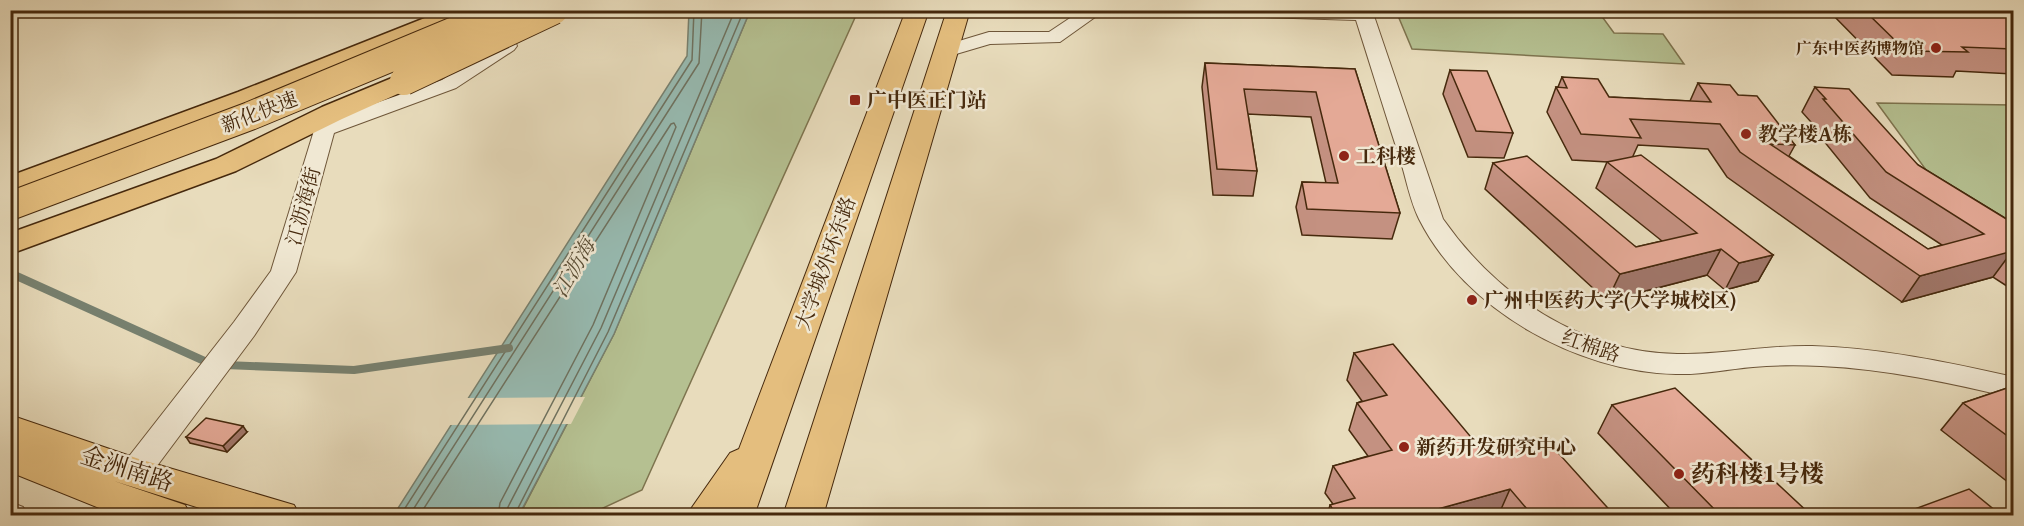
<svg xmlns="http://www.w3.org/2000/svg" width="2024" height="526" viewBox="0 0 2024 526" font-family="'EB Garamond','Noto Serif SC',serif">
<style>
.green{fill:#b5c091;stroke:#7e744f;stroke-width:1.5}
.water{fill:#97bbb2;stroke:#778170;stroke-width:1.5}
.pier{fill:#e8dcbc}
.lines{fill:none;stroke-linecap:round;stroke-linejoin:round}
.shore{stroke:#6e7260;stroke-width:1.5}
.stream{stroke:#778170;stroke-width:8}
.minor-casing{stroke:#6e5639;stroke-width:2}
.major-casing{stroke:#46290d;stroke-width:2}
.highway-casing{stroke:#46290d;stroke-width:3}
.minor{fill:#f0e8d3;fill-rule:evenodd}
.major{fill:#e4be7e;fill-rule:evenodd}
.highway{fill:#e4be7e;fill-rule:evenodd}
.highway-bridge-casing{stroke:#46290d;stroke-width:30;stroke-linecap:butt}
.highway-bridge{stroke:#e4be7e;stroke-width:28}
.wall{fill:#c49181;stroke:#46290d;stroke-width:1.5}
.shaded-wall{fill:#a07669;stroke:#46290d;stroke-width:1.5}
.building{fill:#e4a996;stroke:#46290d;stroke-width:1.5}
.poi-dot{fill:#8f2418;stroke:#f0e8d3;stroke-width:2}
.labels{text-anchor:middle;stroke-width:5;stroke-linejoin:round;paint-order:stroke}
.far-poi-label{font-size:16px;font-weight:bold;fill:#46290d;stroke:#f0e8d3;text-anchor:end}
.poi-label{font-size:20px;font-weight:bold;fill:#46290d;stroke:#f0e8d3;text-anchor:start}
.street-label{font-size:20px;fill:#46290d;stroke:#f0e8d3}
.water-label{font-size:21px;font-style:italic;fill:#5a4e36;stroke:#f0e8d3}
.near-street-label{font-size:24px;fill:#46290d;stroke:#f0e8d3}
.near-poi-label{font-size:24px;font-weight:bold;fill:#46290d;stroke:#f0e8d3;text-anchor:start}
</style>
<rect width="100%" height="100%" fill="#e8dcbc"/>
<filter id="stains"><feTurbulence type="fractalNoise" baseFrequency=".00333" numOctaves="4"/><feColorMatrix values="0 0 0 0 .2 0 0 0 0 .09 0 0 0 0 .02 0 0 0 .5 -.17"/></filter>
<radialGradient id="worn" r=".72"><stop offset=".6" stop-color="#630" stop-opacity="0"/><stop offset="1" stop-color="#630" stop-opacity=".3"/></radialGradient>
<path class="green" d="M750,11H858L642,490L588,515L519,516L614,334Z
M1396,11H1598L1614,33L1663,34L1684,64L1412,49Z
M1877,103L2013,105V239L1940,189Z"/>
<path class="water" d="M689,11H750L614,334L519,515L393,516L687,56Z"/>
<path class="pier" d="M585,397L571,424L447,425L465,398Z"/>
<g class="lines">
<path class="shore" d="M400,516L692,60L694,10
M409,516L699,63L702,10
M419,516L671,124L674,123L676,127L593,325L500,503L498,516
M507,516L508,507L601,328L735,10
M514,516L608,332L744,10"/>
<path class="stream" d="M10,273L211,364
M225,365L354,370L509,348"/>
<g class="minor-casing">
<path id="minor" d="M1082,10H1105L1060,42L990,44L946,57L939,55L936,51L939,47L989,32H1049Z
M1227,10H1372L1443,219C1497,296 1580,352 1677,354C1722,355 1767,345 1812,346C1881,348 1947,362 2014,377V398C1950,383 1887,369 1821,366C1799,365 1776,365 1753,367C1728,369 1702,375 1676,374C1577,372 1465,310 1419,219C1410,201 1406,178 1400,159C1385,113 1371,67 1356,20L1236,16L1229,14Z
M500,18L507,20L517,46L514,50L456,88L334,133L296,272L254,336L145,482L134,485L123,482L118,473L123,464L234,322L271,271L316,124L442,80L497,44L490,24L493,20Z
M10,502L23,507L28,516H10Z"/>
</g>
<g class="major-casing">
<path id="major" d="M906,10H929L754,516H686L730,453L739,449Z
M947,10H970L823,516H783Z
M10,415L139,459L294,505L300,516H225L114,481L185,505L191,516H119L10,472Z"/>
</g>
<g class="highway-casing">
<path id="highway" d="M445,10H480L477,15L258,104L10,196V176L238,92Z
M404,73L413,75L417,81L413,87L342,119L236,171L10,254V233L216,159L322,107Z"/>
</g>
<use href="#minor" class="minor"/>
<use href="#major" class="major"/>
<use href="#highway" class="highway"/>
<g class="highway-bridge-casing">
<path id="highway-bridge" d="M404,81L554,10
M10,206L250,116L505,10"/>
</g>
<use href="#highway-bridge" class="highway-bridge"/>
</g>
<path class="wall" d="M1828,10H2013V74L1956,71L1953,77L1892,75Z
M1205,63L1355,69L1400,213L1392,239L1302,235L1296,207L1302,182L1326,183L1311,117L1248,114L1257,171L1253,196L1213,195L1202,87Z
M1450,70L1513,133L1504,158L1468,157L1443,94Z
M1562,77L1609,97L1690,101L1698,83L1738,95L1795,145L1789,156L1928,249L1942,245L1870,198L1810,124L1811,122L1802,112L1815,87L1918,165L2013,223V290L1993,277L1902,302L1727,177L1708,149L1638,145L1633,156L1773,255L1758,281L1725,290L1707,275L1607,301L1485,189L1493,163L1636,247L1662,241L1596,188L1607,162H1608L1572,160L1547,112L1556,87H1558Z
M1354,353L1485,454L1615,516H1327L1330,505L1333,504L1325,493L1333,466L1368,456L1349,430L1357,403L1362,401L1347,380Z
M2013,386V486L1941,430L1963,403Z
M1612,405L1812,516H1677L1598,433Z
M247,432L227,452L190,443L186,437Z
M1912,510L2002,516H1907Z"/>
<path class="shaded-wall" d="M1721,249L1707,275L1607,301L1620,274Z
M2013,250L1993,277L1902,302L1920,276Z
M1773,255L1758,281L1725,290L1739,263Z
M243,426L247,432L227,452L223,446Z
M1510,489L1498,516H1426L1427,512Z"/>
<path class="building" d="M1864,10H2013V18H2012L2013,19V49L1962,47L1968,52L1906,51Z
M1205,63L1355,69L1400,213L1307,209L1302,182L1338,183L1316,92L1244,89L1257,171L1217,169Z
M1450,70L1487,71L1513,133L1476,131Z
M1562,77L1598,79L1609,97L1711,102L1698,83L1730,85L1738,95L1757,96L1795,145L1770,144L1928,249L1984,234L1886,172L1823,99H1826L1815,87L1849,89L1918,165L2013,223V251L1920,276L1740,152L1720,124L1630,119L1641,138L1581,134L1556,87L1567,88Z
M1641,155L1773,255L1739,263L1721,249L1620,274L1493,163L1527,156L1636,247L1697,233L1607,162Z
M1393,344L1485,454L1544,437L1615,516H1533L1510,489L1427,512L1430,516H1337L1330,505L1355,498L1333,466L1392,450L1357,403L1387,395L1354,353Z
M2013,386V440L1963,403Z
M1675,388L1812,516H1721L1612,405Z
M206,418L243,426L223,446L186,437Z
M1969,489L2002,516H1919L1912,510Z"/>
<g class="poi-dot">
<circle cx="1936" cy="48" r="6"/>
<rect x="849" y="94" width="12" height="12" rx="3"/>
<circle cx="1746" cy="134" r="6"/>
<circle cx="1344" cy="156" r="6"/>
<circle cx="1472" cy="300" r="6"/>
<circle cx="1404" cy="447" r="6"/>
<circle cx="1679" cy="474" r="6"/>
</g>
<g class="labels">
<g class="far-poi-label">
<text x="1924" y="54">广东中医药博物馆</text>
</g>
<g class="poi-label">
<text x="867" y="107">广中医正门站</text>
<text x="1758" y="141">教学楼A栋</text>
<text x="1356" y="163">工科楼</text>
<text x="1484" y="307">广州中医药大学(大学城校区)</text>
<text x="1416" y="454">新药开发研究中心</text>
</g>
<g class="street-label">
<text transform="translate(259 112) rotate(-21)" y="7">新化快速</text>
<text transform="translate(303 206) rotate(-75)" y="7">江沥海街</text>
<text transform="translate(825 263) rotate(-70)" y="7">大学城外环东路</text>
<text transform="translate(1591 346) rotate(19)" y="7">红棉路</text>
</g>
<g class="water-label">
<text transform="translate(574 268) rotate(-60)" y="7">江沥海</text>
</g>
<g class="near-street-label">
<text transform="translate(127 469) rotate(18)" y="8">金洲南路</text>
</g>
<g class="near-poi-label">
<text x="1691" y="482">药科楼1号楼</text>
</g>
</g>
<rect width="2024" height="526" fill="none" stroke="#e8dcbc" stroke-width="36"/>
<rect x="12" y="12" width="2000" height="502" fill="none" stroke="#46290d" stroke-width="3"/>
<rect x="18" y="18" width="1988" height="490" fill="none" stroke="#46290d" stroke-width="1.5"/>
<rect width="100%" height="100%" filter="url(#stains)"/>
<rect width="100%" height="100%" fill="url(#worn)"/>
</svg>
